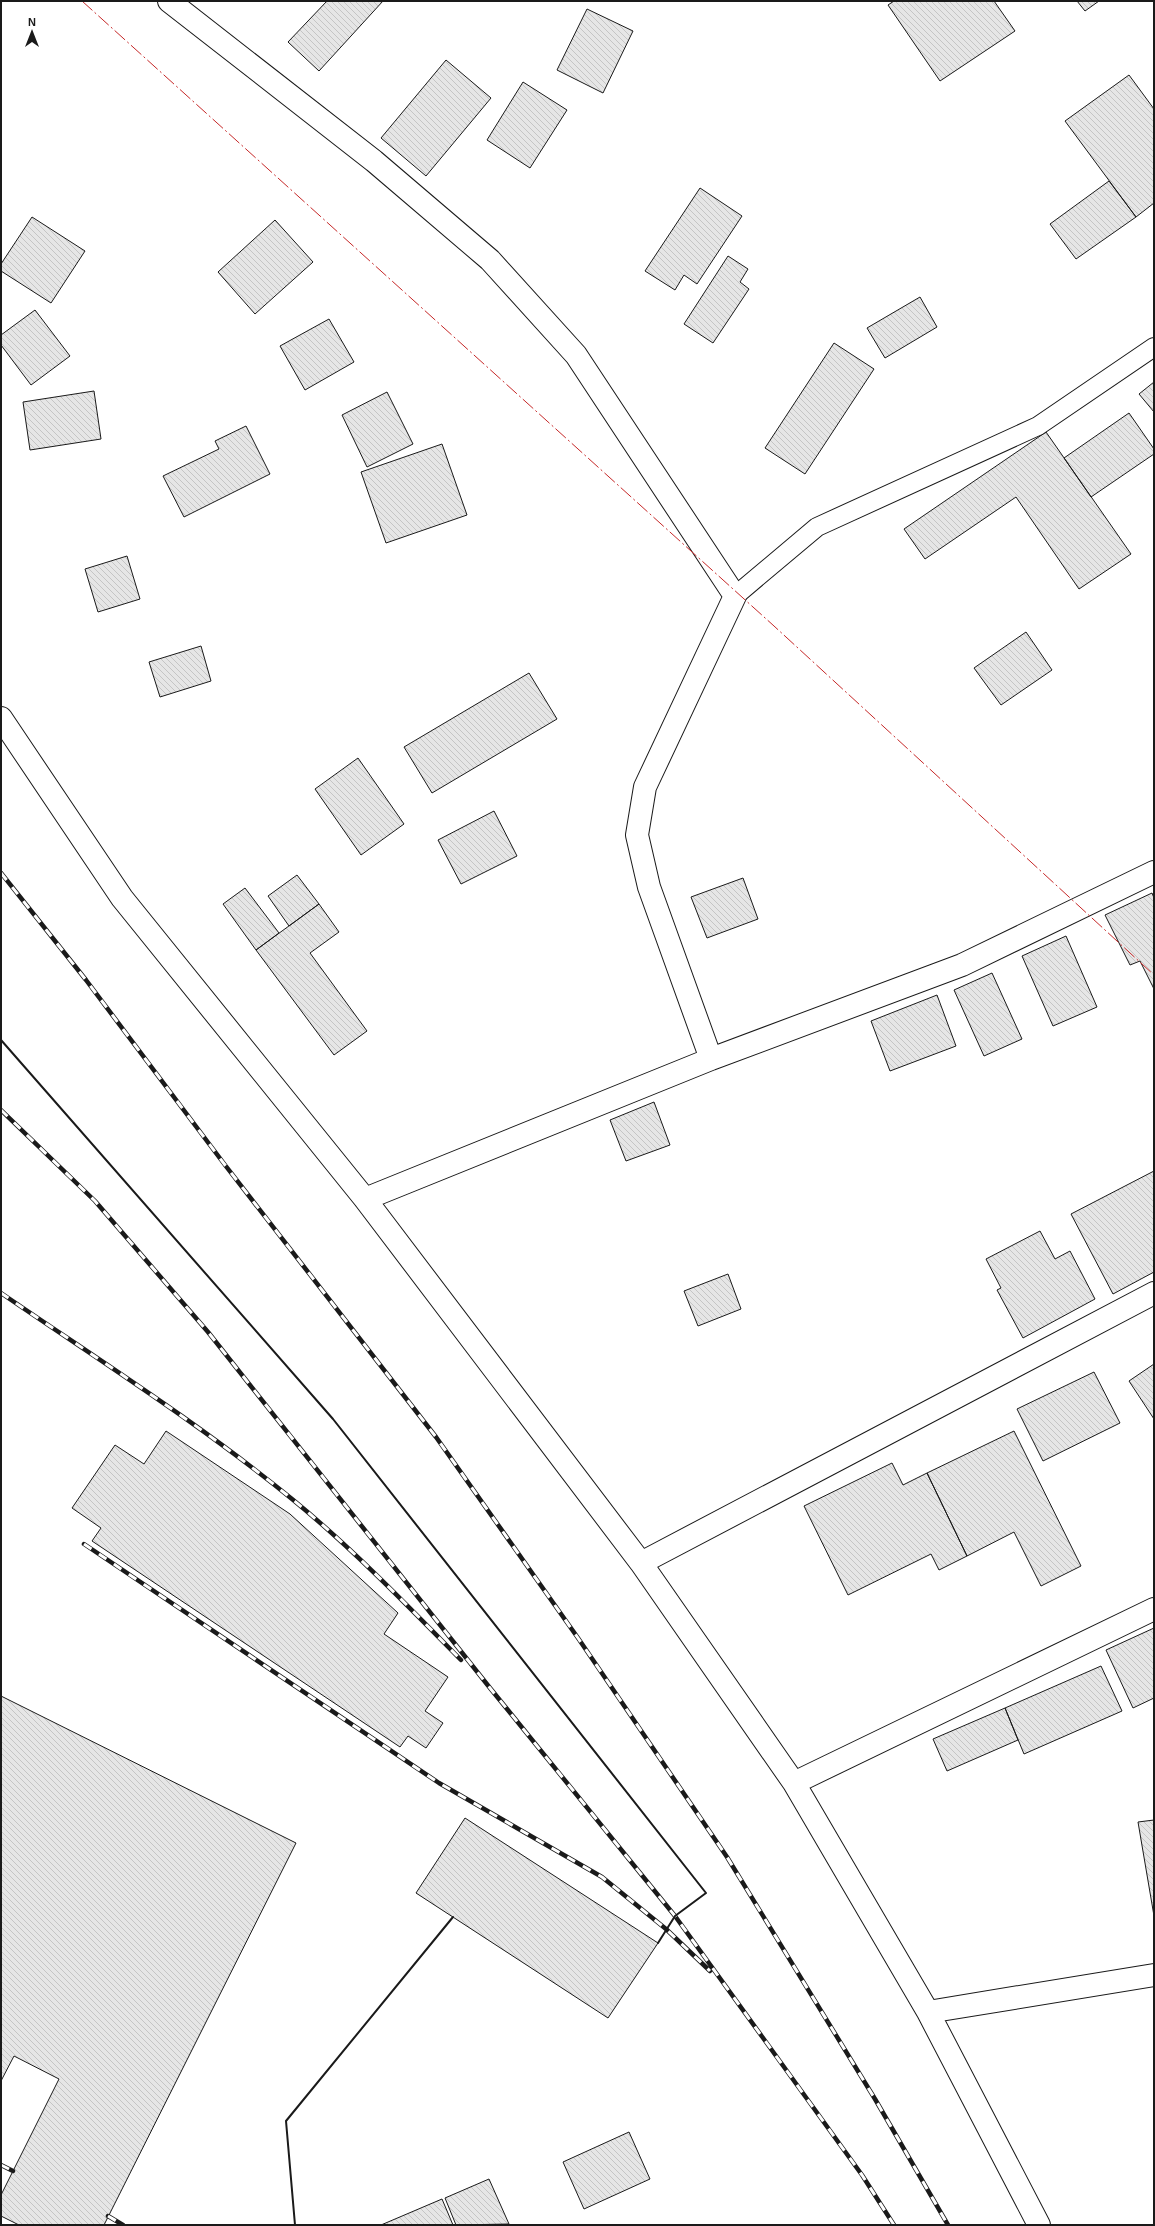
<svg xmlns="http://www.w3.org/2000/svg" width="1155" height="2226" viewBox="0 0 1155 2226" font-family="Helvetica,sans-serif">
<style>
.building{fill:url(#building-back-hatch);stroke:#1a1a1a}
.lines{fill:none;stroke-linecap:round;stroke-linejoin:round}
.lane-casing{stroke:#1a1a1a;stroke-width:20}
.street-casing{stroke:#1a1a1a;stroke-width:24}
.lane{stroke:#fff;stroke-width:18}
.street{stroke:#fff;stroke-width:22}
.rail-casing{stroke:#1a1a1a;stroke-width:4.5}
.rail{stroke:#fff;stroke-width:3;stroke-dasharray:9;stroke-linecap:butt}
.wall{stroke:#1a1a1a;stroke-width:2}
.power{stroke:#c62828;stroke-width:1;stroke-dasharray:14 3 2 3;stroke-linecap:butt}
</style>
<defs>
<pattern id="building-back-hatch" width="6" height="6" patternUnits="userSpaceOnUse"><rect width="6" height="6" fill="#e6e6e6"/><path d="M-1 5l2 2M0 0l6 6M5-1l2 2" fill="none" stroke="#c5c5c5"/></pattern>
</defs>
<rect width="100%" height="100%" fill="#fff"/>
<path class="building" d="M327,1H383L319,71L288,42Z
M894,1H994L1015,31L940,81L888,5Z
M1077,1H1099L1085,11Z
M587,9L633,31L603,93L557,70Z
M446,60L491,98L426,176L381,138Z
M1129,75L1154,109V203L1136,217L1065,121Z
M523,82L567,110L530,168L487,140Z
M1109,181L1136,217L1076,259L1050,224Z
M700,188L742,216L697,284L684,275L675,290L645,271Z
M32,217L85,251L51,303L1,271V264Z
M275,220L313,262L255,314L218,272Z
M728,256L748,269L740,282L749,289L713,343L684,324Z
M920,297L937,327L885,358L867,328Z
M35,310L70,356L31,385L1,345V335Z
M329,319L354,362L305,390L280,346Z
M834,343L874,369L805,474L765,448Z
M1154,382V412L1139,394Z
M94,391L101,439L30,450L23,402Z
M387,392L413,444L367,467L342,415Z
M1129,413L1154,449V454L1091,497L1064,458Z
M246,426L270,474L184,517L163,476L219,449L215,441Z
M1046,432L1131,554L1079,589L1016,497L925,559L904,529Z
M442,444L467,515L386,543L361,472Z
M127,556L140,599L98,612L85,569Z
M1026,632L1052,670L1001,705L974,668Z
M201,646L211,681L160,697L149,662Z
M529,673L557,719L432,793L404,747Z
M358,758L404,824L361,855L315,789Z
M494,811L517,856L461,884L438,840Z
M297,875L319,904L289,926L268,896Z
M743,878L758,919L707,938L691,897Z
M245,888L279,933L256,950L223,904Z
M1152,893L1154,898V989L1140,961L1130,965L1105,915Z
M319,904L339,932L310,953L367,1031L334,1055L256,950Z
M1066,936L1097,1007L1053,1026L1022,956Z
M992,973L1022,1039L984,1056L954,990Z
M937,995L956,1046L890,1071L871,1021Z
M654,1102L670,1145L626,1161L610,1120Z
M1154,1171V1272L1113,1294L1071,1214Z
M1040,1231L1055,1259L1070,1251L1095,1299L1023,1338L997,1290L1001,1288L986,1259Z
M728,1274L741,1309L698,1326L684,1291Z
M1154,1364V1419L1129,1381Z
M1094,1372L1120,1423L1043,1461L1017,1409Z
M166,1431L290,1514L398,1613L384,1634L448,1677L425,1711L443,1723L426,1748L408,1736L400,1747L92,1541L101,1528L72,1508L115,1445L144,1464Z
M1014,1431L1081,1566L1041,1586L1014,1532L967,1556L927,1473Z
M892,1463L903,1485L927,1473L967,1556L939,1570L931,1554L848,1595L804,1506Z
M1154,1628V1698L1133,1708L1106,1650Z
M1101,1666L1122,1711L1024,1754L1005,1708Z
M1,1696L296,1843L104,2225H19L1,2216V2195L59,2079L14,2056L1,2081Z
M1005,1708L1018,1740L947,1771L933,1739Z
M465,1818L658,1943L608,2018L416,1893Z
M1154,1820V1916L1138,1822Z
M629,2132L650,2179L584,2209L563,2162Z
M489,2179L509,2224L456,2225L445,2198Z
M442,2199L453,2225H381Z"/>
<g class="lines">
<g class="lane-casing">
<path id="lane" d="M735,596L817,527L1038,426L1154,347"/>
</g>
<g class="street-casing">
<path id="street" d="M169,1L374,161L490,260L576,355L735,596L645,787L637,835L649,887L711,1059
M1,718L122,898L365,1199L641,1563L794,1783L928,2012L1039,2225
M365,1199L711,1059L962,965L1154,872
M641,1563L1154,1293
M794,1783L1154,1609
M928,2012L1154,1975"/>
</g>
<use href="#lane" class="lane"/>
<use href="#street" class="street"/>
<g class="rail-casing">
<path id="rail" d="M1,873L86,980L225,1165L436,1437L578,1638L727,1857L875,2099L948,2225
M1,1110L95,1201L208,1332L490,1688L675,1916L862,2175L894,2225
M1,1293C99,1360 200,1424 292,1499C352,1548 407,1605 461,1660
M84,1544L439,1783L602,1877L666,1929L710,1971
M1,2165L13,2171
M108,2216L123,2225"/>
</g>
<use href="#rail" class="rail"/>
<path class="wall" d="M1,1040L333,1419L706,1893L675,1916L658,1943
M295,2225L286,2121L453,1917"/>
<path class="power" d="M82,1L774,626L1154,975"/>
</g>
<rect width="1155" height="2226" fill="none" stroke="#1a1a1a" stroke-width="4"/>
<g transform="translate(32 32)" stroke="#ffffff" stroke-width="3" paint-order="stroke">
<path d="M0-3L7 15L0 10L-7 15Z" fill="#1a1a1a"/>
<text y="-6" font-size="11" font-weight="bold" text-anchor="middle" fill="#1a1a1a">N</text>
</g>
</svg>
